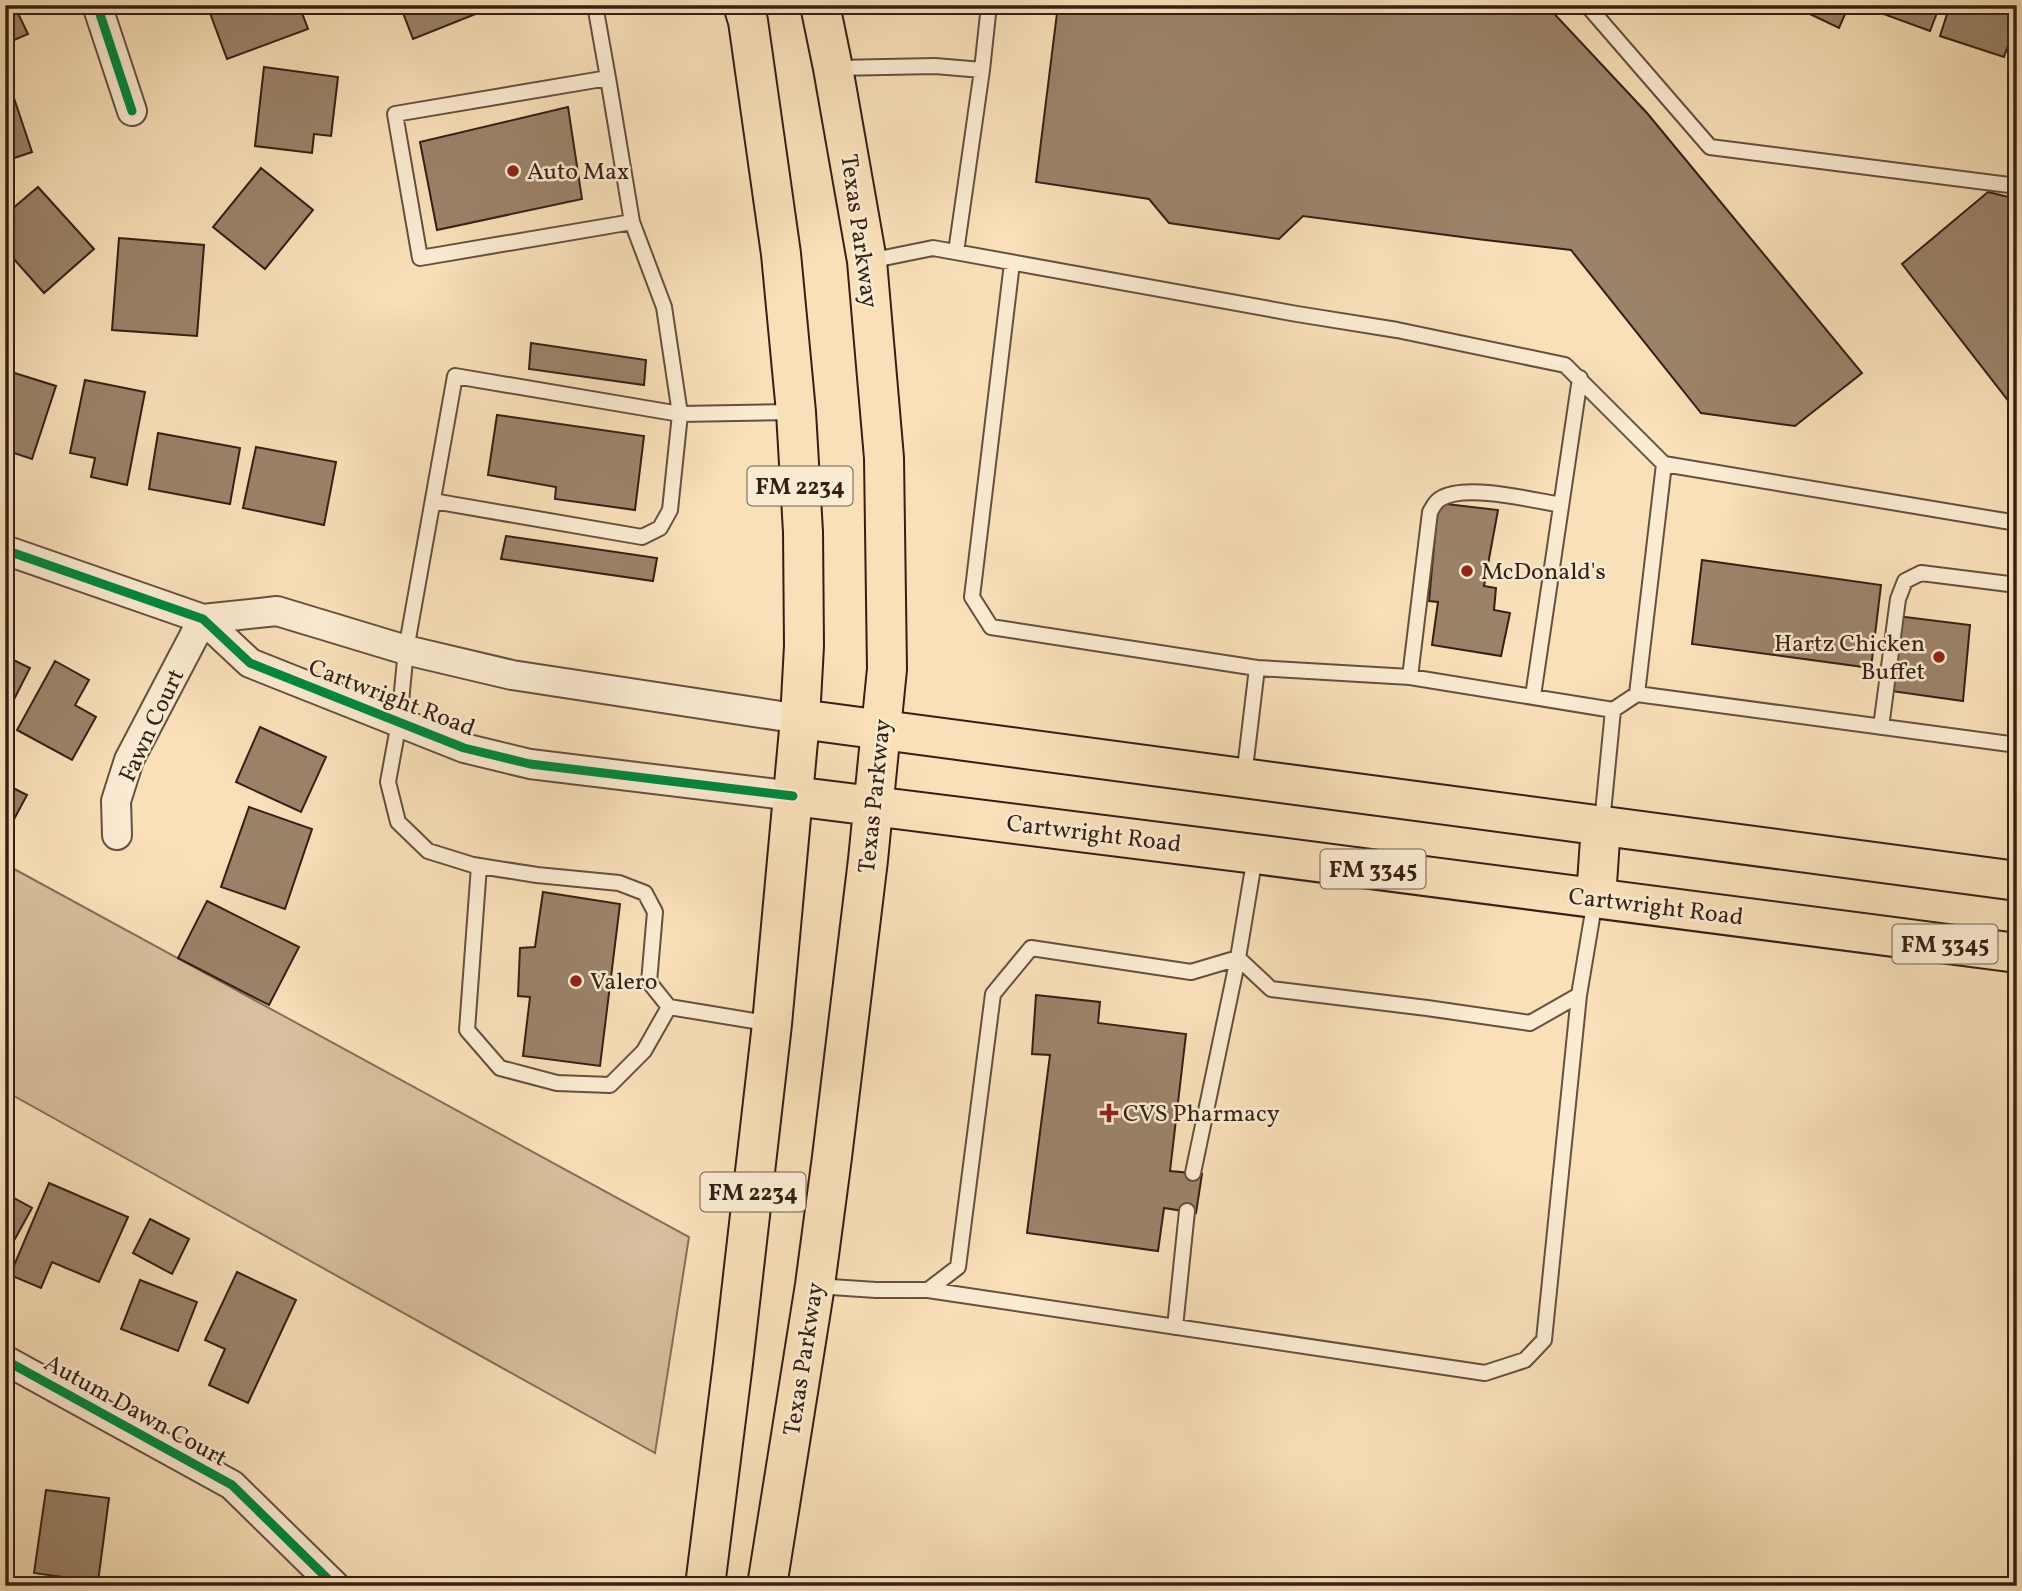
<svg xmlns="http://www.w3.org/2000/svg" width="2022" height="1591" viewBox="0 0 2022 1591" font-family="Vollkorn,serif">
<style>
.green{fill:#d8bf9d;stroke:#866f59;stroke-width:2}
.building{fill:#9b836a;stroke:#351f15;stroke-width:2}
.lines{fill:none;stroke-linecap:round;stroke-linejoin:round}
.service-casing{stroke:#664f3e;stroke-width:18}
.minor-casing{stroke:#664f3e;stroke-width:32}
.primary-casing{stroke:#351f15;stroke-width:42}
.service{stroke:#fbebd2;stroke-width:14}
.minor{stroke:#fbebd2;stroke-width:28}
.primary{stroke:#f9e0b9;stroke-width:38}
.cycleway-casing{stroke:#fbebd2;stroke-width:13}
.cycleway{stroke:#00873e;stroke-width:9}
.poi-dot{fill:#8f2418;stroke:#fbebd2;stroke-width:2.5}
.labels{text-anchor:middle;stroke-width:5;stroke-linejoin:round;paint-order:stroke}
.shield{fill:#fbebd2;stroke:#705c4e;stroke-width:2}
.shield-label{font-size:23px;font-weight:bold;fill:#351f15}
.poi-label{font-size:24px;fill:#351f15;stroke:#fbebd2;text-anchor:start}
.street-label{font-size:24px;fill:#351f15;stroke:#fbebd2}
</style>
<rect width="100%" height="100%" fill="#f9e0b9"/>
<filter id="stains"><feTurbulence type="fractalNoise" baseFrequency=".00286" numOctaves="4"/><feColorMatrix values="0 0 0 0 .2 0 0 0 0 .09 0 0 0 0 .02 0 0 0 .5 -.17"/></filter>
<radialGradient id="worn" r=".72"><stop offset=".6" stop-color="#630" stop-opacity="0"/><stop offset="1" stop-color="#630" stop-opacity=".3"/></radialGradient>
<path class="green" d="M5,864L689,1237L655,1453L5,1091Z"/>
<path class="building" d="M5,5H14L28,34L5,44Z
M207,5H299L308,29L227,59Z
M400,5H498L413,39Z
M1058,5H1546L1647,113L1862,373L1795,426L1701,413L1571,250L1477,239L1303,216L1279,239L1169,223L1149,199L1036,182Z
M1791,5H1849L1839,28Z
M1868,5H1940L1930,31L1867,8Z
M1950,5H2017V19L2004,57L1940,36Z
M264,67L338,77L331,136L314,134L312,153L255,146Z
M5,71L32,152L5,161Z
M568,107L582,199L437,230L420,142Z
M261,168L313,210L265,269L213,227Z
M38,187L94,249L44,293L5,249V215Z
M1988,192L2017,199V412L1902,264Z
M119,238L204,245L197,336L112,330Z
M531,343L646,360L644,385L529,369Z
M5,370L56,386L32,459L5,450Z
M85,380L145,392L127,485L91,477L95,458L70,453Z
M497,415L644,436L635,510L555,499L556,487L488,475Z
M158,433L240,448L230,504L149,489Z
M256,447L336,462L324,525L243,508Z
M1438,503L1498,510L1484,586L1496,588L1494,610L1510,613L1501,656L1432,645L1438,602L1429,601Z
M506,536L657,558L653,581L501,559Z
M1702,560L1881,585L1871,668L1692,644Z
M1897,616L1970,625L1963,701L1891,691Z
M5,656L30,668L5,717Z
M55,661L89,680L75,705L96,717L72,760L17,730Z
M260,727L326,757L301,812L236,782Z
M5,784L27,795L5,836Z
M249,807L312,829L285,909L221,887Z
M543,892L620,904L600,1066L523,1056L530,997L518,996L520,948L535,947Z
M207,901L299,947L269,1005L178,958Z
M1036,995L1100,1002L1098,1023L1186,1034L1170,1171L1202,1174L1196,1213L1164,1208L1158,1251L1027,1233L1050,1055L1032,1054Z
M49,1183L128,1217L99,1282L52,1262L41,1288L10,1275Z
M5,1193L32,1208L5,1257Z
M150,1219L189,1239L172,1274L133,1253Z
M237,1272L296,1300L248,1403L209,1385L225,1349L205,1340Z
M140,1280L197,1302L178,1351L121,1329Z
M46,1490L109,1498L98,1582L34,1573Z"/>
<g class="lines">
<g class="service-casing">
<path id="service" d="M595,5L608,78
M1587,5L1710,147L2017,186
M835,68L935,66L982,70L956,252
M982,70L989,5
M869,261L933,248L1297,314L1397,330L1565,365L1664,464L2017,523
M1012,263L972,597L991,627L1257,668L1410,677L1613,710L1602,823
M433,501L642,537L660,528L670,510L680,414L664,307L632,222L608,78L395,114L420,258L632,222
M1410,677L1430,512C1433,507 1435,502 1440,499C1465,483 1532,500 1561,505
M1637,694L1664,464
M1533,696L1580,378
M1613,710L1637,694L2017,745
M1881,727L1898,599L1905,581L1921,573L2017,585
M1244,777L1257,668
M479,866L467,1030L500,1068L557,1083L610,1085L644,1051L669,1007
M1238,958L1271,989L1427,1008L1530,1023L1579,995L1595,900
M772,1024L669,1007L649,982L655,912L645,893L619,883L537,875L473,865L428,851L398,822L388,782L399,722L406,650L455,376L680,414L795,412
M1193,1173L1238,958
M816,1286L876,1290H928L958,1267L993,994L1031,948L1191,972L1238,958L1255,856
M928,1290L1485,1373L1525,1360L1544,1340L1579,995
M1175,1327L1187,1211"/>
</g>
<g class="minor-casing">
<path id="minor" d="M97,5L132,111
M5,550L203,619L250,663L464,748L530,764L793,796
M203,619L277,611L406,650L512,675L800,719
M117,835L116,801L129,760L203,619
M5,1360L232,1485L335,1586"/>
</g>
<g class="primary-casing">
<path id="primary" d="M800,719L2017,881
M793,796L1255,854L2017,953
M1596,898L1601,825
M705,1586L733,1363L772,1024L800,719L804,646L803,532L796,412L781,254L748,21L743,5
M767,1586L815,1285L832,1157L868,860L887,669L884,458L867,261L833,68L820,5"/>
</g>
<use href="#service" class="service"/>
<use href="#minor" class="minor"/>
<use href="#primary" class="primary"/>
<g class="cycleway-casing">
<path id="cycleway" d="M97,5L132,111
M5,550L203,619L250,663L464,748L530,764L793,796
M5,1360L232,1485L335,1586"/>
</g>
<use href="#cycleway" class="cycleway"/>
</g>
<g class="poi-dot">
<circle cx="513" cy="171" r="7"/>
<circle cx="1467" cy="571" r="7"/>
<circle cx="1939" cy="657" r="7"/>
<circle cx="576" cy="981" r="7"/>
<path d="M1105.5 1102.5h7v7h7v7h-7v7h-7v-7h-7v-7h7z"/>
</g>
<g class="labels">
<g class="shield">
<rect x="747.5" y="466.5" width="105" height="39" rx="5"/>
<rect x="1320.5" y="849.5" width="105" height="39" rx="5"/>
<rect x="1892.5" y="924.5" width="105" height="39" rx="5"/>
<rect x="700.5" y="1172.5" width="105" height="39" rx="5"/>
</g>
<g class="shield-label">
<text x="800" y="494">FM 2234</text>
<text x="1373" y="877">FM 3345</text>
<text x="1945" y="952">FM 3345</text>
<text x="753" y="1200">FM 2234</text>
</g>
<g class="poi-label">
<text x="527" y="179">Auto Max</text>
<text x="1481" y="579">McDonald's</text>
<text x="1925" y="651" text-anchor="end">Hartz Chicken<tspan x="1925" dy="28">Buffet</tspan></text>
<text x="590" y="989">Valero</text>
<text x="1123" y="1121">CVS Pharmacy</text>
</g>
<g class="street-label">
<text transform="translate(860 231) rotate(82)" y="8">Texas Parkway</text>
<text transform="translate(392 697) rotate(21)" y="8">Cartwright Road</text>
<text transform="translate(151 725) rotate(-65)" y="8">Fawn Court</text>
<text transform="translate(874 796) rotate(-84)" y="8">Texas Parkway</text>
<text transform="translate(1094 833) rotate(7)" y="8">Cartwright Road</text>
<text transform="translate(1656 906) rotate(7)" y="8">Cartwright Road</text>
<text transform="translate(803 1359) rotate(-81)" y="8">Texas Parkway</text>
<text transform="translate(136 1410) rotate(29)" y="8">Autum Dawn Court</text>
</g>
</g>
<rect width="2022" height="1591" fill="none" stroke="#f9e0b9" stroke-width="28"/>
<rect x="7" y="7" width="2008" height="1577" fill="none" stroke="#351f15" stroke-width="3.5"/>
<rect x="14" y="14" width="1994" height="1563" fill="none" stroke="#351f15" stroke-width="2"/>
<rect width="100%" height="100%" filter="url(#stains)"/>
<rect width="100%" height="100%" fill="url(#worn)"/>
</svg>
